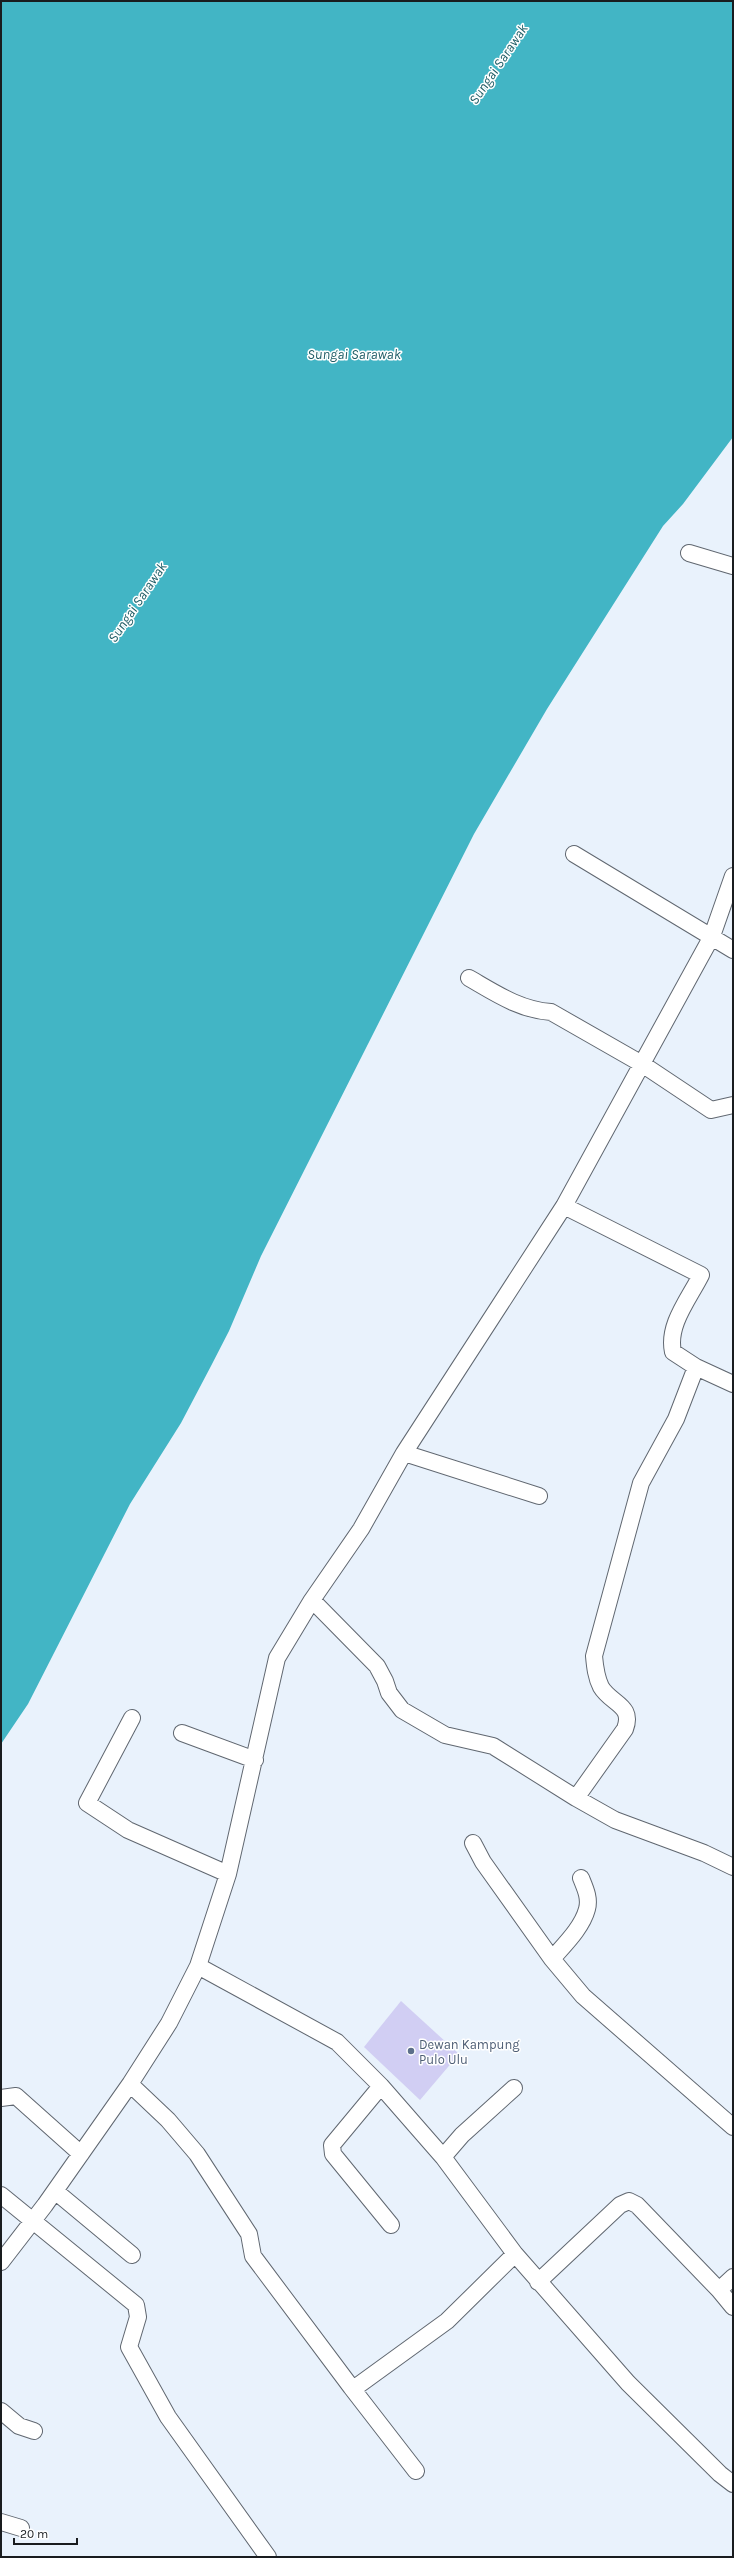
<svg xmlns="http://www.w3.org/2000/svg" width="734" height="2558" viewBox="0 0 734 2558" font-family="Karla,sans-serif">
<style>
.water{fill:#42b5c5}
.building{fill:#d1cef3}
.lines{fill:none;stroke-linecap:round;stroke-linejoin:round}
.street-casing{stroke:#606770;stroke-width:18}
.street{stroke:#fff;stroke-width:16}
.service-dot{fill:#5c6f8a;stroke:#fff;stroke-width:1.5}
.labels{text-anchor:middle;stroke-width:3;stroke-linejoin:round;paint-order:stroke}
.service-label{font-size:13px;fill:#4e5e75;stroke:#fff;text-anchor:start}
.water-label{font-size:14px;font-style:italic;fill:#1e5d66;stroke:#fff}
</style>
<rect width="100%" height="100%" fill="#e9f2fc"/>
<path class="water" d="M1,1H733V437L683,504L663,526L547,709L474,834L261,1256L229,1331L211,1366L181,1423L130,1504L28,1704L1,1744Z"/>
<path class="building" d="M401,2001L459,2054L420,2100L364,2047Z"/>
<g class="lines">
<g class="street-casing">
<path id="street" d="M689,553L733,566
M574,854L733,950
M469,978C495,993 520,1010 551,1012L642,1064L711,1110L733,1105
M564,1206L701,1275C689,1299 667,1325 673,1352L696,1367L733,1384
M404,1453L539,1496
M312,1600L377,1666L385,1681L389,1693L402,1710L445,1735L493,1746L576,1798L625,1729C634,1705 611,1704 601,1687C596,1677 595,1667 594,1656L641,1483L676,1419L696,1367
M132,1718L87,1803L128,1830L228,1874
M182,1733L255,1760
M576,1798L615,1820L704,1853L733,1867
M473,1843L483,1862L552,1959L583,1996L733,2127
M552,1959C564,1945 582,1928 587,1909C590,1898 585,1888 581,1878
M198,1966L337,2042L381,2086L443,2157L515,2254L628,2383L720,2474L733,2484
M130,2084L168,2120L197,2154L249,2234L253,2256L351,2387H356L447,2321L515,2254
M381,2086L332,2145L333,2154L391,2225
M1,2098L16,2096L81,2154
M443,2157L462,2135L514,2088
M55,2191L132,2255
M1,2195L136,2305L138,2317L129,2347L168,2417L268,2557
M1,2262L45,2205L130,2084L169,2023L198,1966L228,1874L277,1658L312,1600L361,1529L404,1453L564,1206L712,936L733,876
M538,2282L620,2205L629,2201L637,2205L719,2290L733,2277
M719,2290L733,2307
M351,2387L416,2471
M1,2411L19,2426L34,2431
M1,2522L21,2528"/>
</g>
<use href="#street" class="street"/>
</g>
<circle class="service-dot" cx="411" cy="2051" r="4"/>
<g class="labels">
<g class="service-label">
<text x="419" y="2049">Dewan Kampung<tspan x="419" dy="15">Pulo Ulu</tspan></text>
</g>
<g class="water-label">
<text transform="translate(498 64) rotate(-56)" y="5">Sungai Sarawak</text>
<text x="354" y="359">Sungai Sarawak</text>
<text transform="translate(137 602) rotate(-56)" y="5">Sungai Sarawak</text>
</g>
</g>
<rect width="734" height="2558" fill="none" stroke="#191c1f" stroke-width="4"/>
<path d="M14 2538v6h63v-6" fill="none" stroke="#191c1f" stroke-width="2"/>
<text x="20" y="2538" font-size="12" fill="#191c1f" stroke="#ffffff" stroke-width="3" paint-order="stroke">20 m</text>
</svg>
